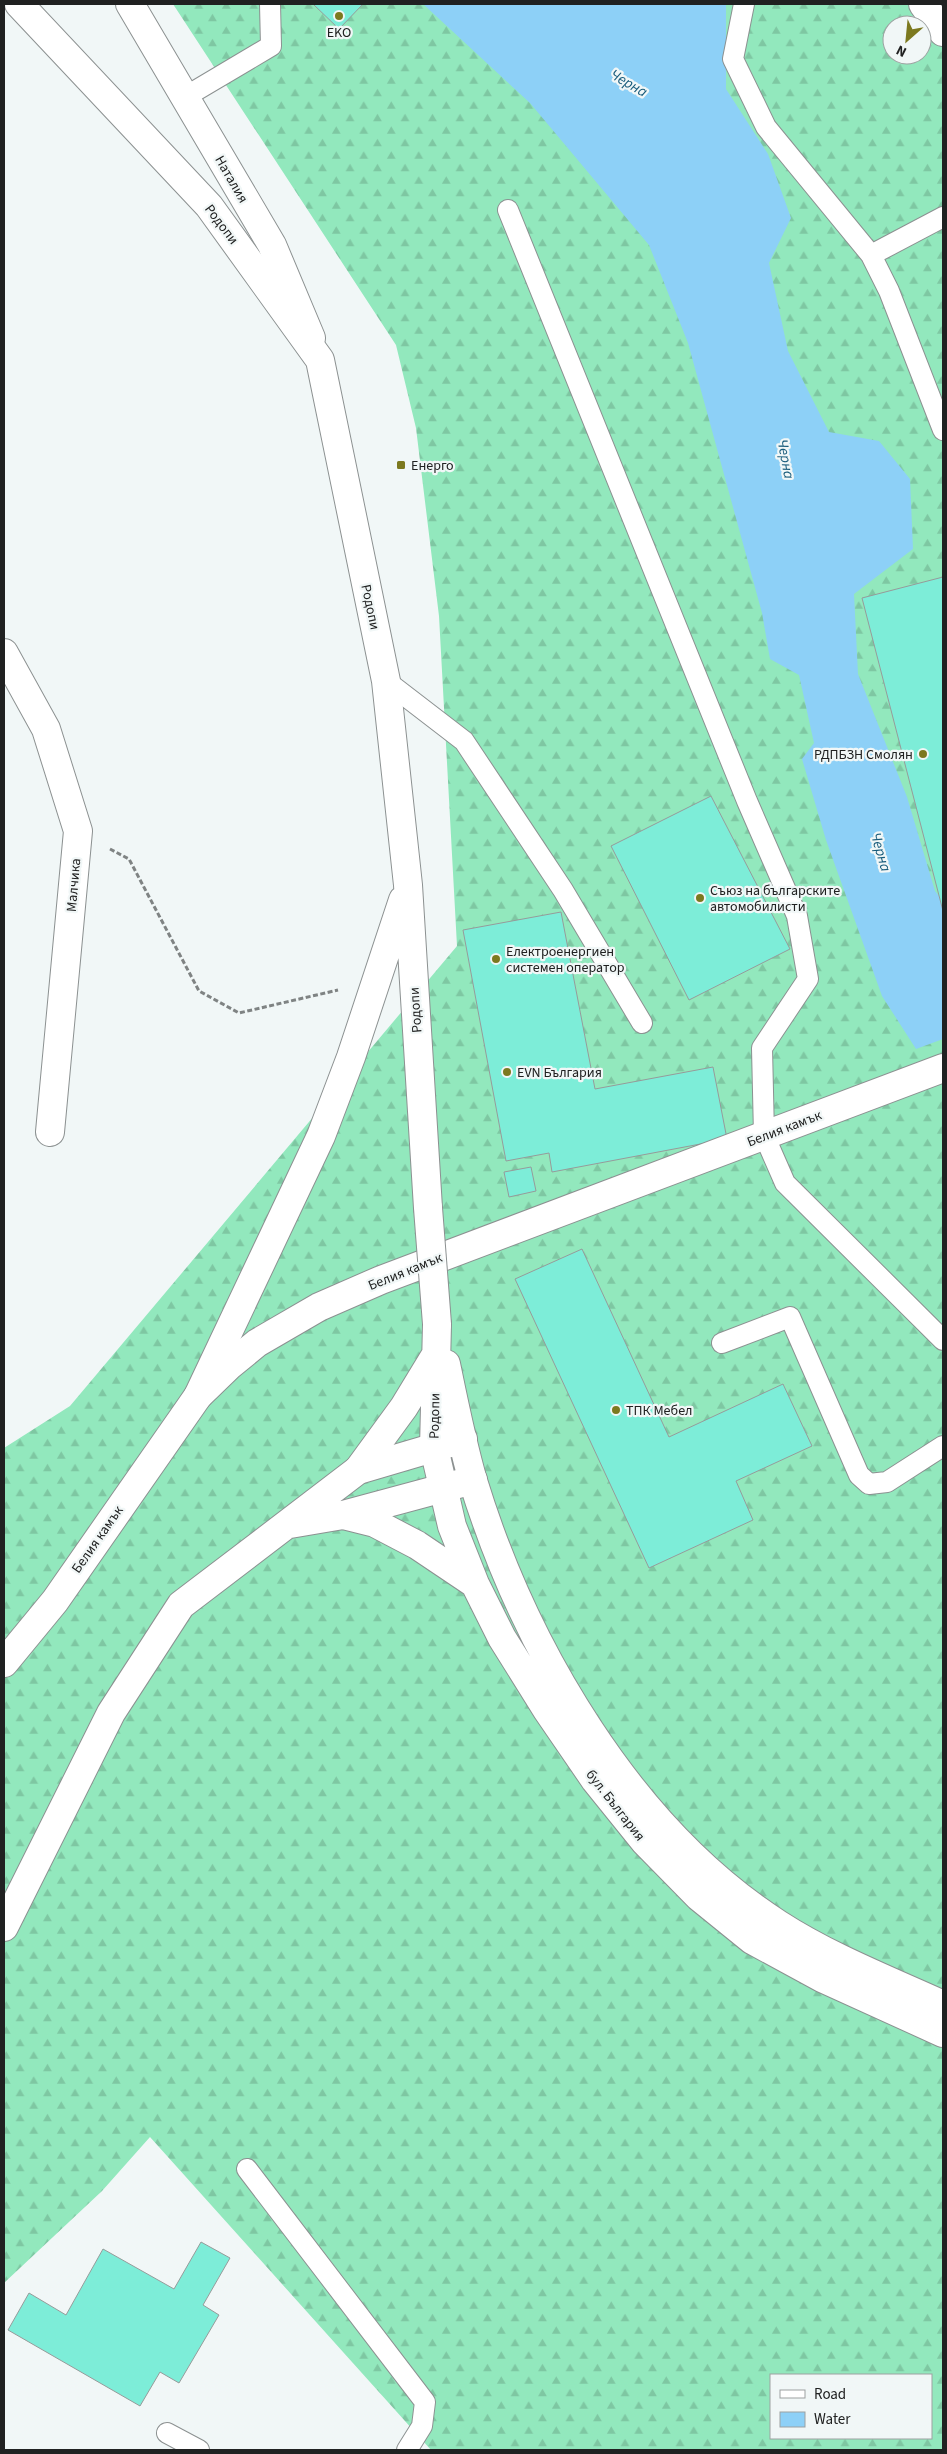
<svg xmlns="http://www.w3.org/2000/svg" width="947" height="2454" viewBox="0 0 947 2454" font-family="'Source Sans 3',sans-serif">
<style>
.forest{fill:url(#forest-firs);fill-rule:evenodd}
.water{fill:#8dd0f7}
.building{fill:#7dedd8;stroke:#969b9a}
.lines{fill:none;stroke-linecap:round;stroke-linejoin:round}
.service-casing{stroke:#8c9191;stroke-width:22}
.minor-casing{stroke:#8c9191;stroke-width:30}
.tertiary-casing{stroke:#8c9191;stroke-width:30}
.secondary-casing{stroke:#8c9191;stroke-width:30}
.path{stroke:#7f8383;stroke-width:3;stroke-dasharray:5 2.5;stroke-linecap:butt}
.service{stroke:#fff;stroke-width:20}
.minor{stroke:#fff;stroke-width:28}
.tertiary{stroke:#fff;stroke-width:28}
.secondary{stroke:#fff;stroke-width:28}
.tertiary-bridge-casing{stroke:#8c9191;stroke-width:30;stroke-linecap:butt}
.tertiary-bridge{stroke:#fff;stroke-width:28}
.poi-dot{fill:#7c791f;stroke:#f1f7f7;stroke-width:2}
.labels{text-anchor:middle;stroke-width:4.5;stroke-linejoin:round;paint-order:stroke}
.poi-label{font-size:14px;fill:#202121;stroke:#f1f7f7;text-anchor:start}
.street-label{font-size:14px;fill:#202121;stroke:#f1f7f7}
.water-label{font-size:15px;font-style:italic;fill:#175b7b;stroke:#f1f7f7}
</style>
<defs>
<pattern id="forest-firs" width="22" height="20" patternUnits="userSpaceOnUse" patternTransform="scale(1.25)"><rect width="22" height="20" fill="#92e8bd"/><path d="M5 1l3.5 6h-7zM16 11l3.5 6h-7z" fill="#7ec7a2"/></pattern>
</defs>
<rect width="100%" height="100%" fill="#f1f7f7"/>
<path class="forest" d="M173,4H943V2450H431L150,2137L102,2191L4,2283V1448L70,1406L457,946L439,616L416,428L396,345ZM892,25H922V55H892ZM771,2375H931V2438H771Z"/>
<path class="water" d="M423,4L726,5V89L768,154L791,218L769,263L788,351L829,432L879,441L910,479L913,549L854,594L858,674L907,797L935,891L943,901V1039L916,1049L882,996L826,840L802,759L814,743L799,675L770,659L762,613L688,343L649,245L530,103Z"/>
<path class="building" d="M313,4H363L339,29Z
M943,577V911L862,598Z
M711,796L790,949L689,1000L611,846Z
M561,912L595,1089L713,1067L727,1139L552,1172L549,1153L506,1161L463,930Z
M531,1167L536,1191L509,1197L504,1172Z
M582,1249L669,1437L783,1384L812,1446L736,1481L753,1520L649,1568L515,1279Z
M201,2242L230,2258L203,2305L219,2315L179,2383L160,2372L140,2406L8,2330L29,2293L66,2315L103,2249L174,2289Z"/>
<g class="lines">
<g class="service-casing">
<path id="service" d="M744,4L733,59L766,127L871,255L889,291L943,430
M185,97L271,46L270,4
M508,210L747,801L797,916L808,979L762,1048L764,1135L785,1183L943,1340
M871,255L943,217
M386,681L464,741L563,890L642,1023
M722,1343L790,1317L859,1475L869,1484L887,1482L943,1446
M247,2169L425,2402L422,2426L407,2450
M167,2433L199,2450"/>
</g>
<g class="minor-casing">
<path id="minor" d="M130,4L272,245L311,338
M4,653L46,729L78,831L50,1132
M290,1524L343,1515L473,1480
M4,1663L55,1601L198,1396L229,1366L257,1343L319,1307L381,1280L943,1068
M4,1927L111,1713L181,1605L358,1470L463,1439"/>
</g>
<g class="tertiary-casing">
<path id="tertiary" d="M19,4L209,206L320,360L386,681L408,885L428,1208
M437,1324L434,1448L452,1526L475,1584L502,1638L547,1710L595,1780L645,1842L699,1897L752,1940L822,1978L943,2033
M446,1364C454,1403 462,1443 473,1481C524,1647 629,1828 778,1924C829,1957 888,1980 943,2005
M198,1396L321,1136L351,1057L403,900
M358,1470L404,1407L435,1356
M343,1515L375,1523L417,1545L475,1584"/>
</g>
<g class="secondary-casing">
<path id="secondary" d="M923,4L943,32"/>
</g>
<path class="path" d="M110,849L129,859L199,991L239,1013L338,990"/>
<use href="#service" class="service"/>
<use href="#minor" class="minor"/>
<use href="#tertiary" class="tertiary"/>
<use href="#secondary" class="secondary"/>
<g class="tertiary-bridge-casing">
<path id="tertiary-bridge" d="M428,1208L437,1324"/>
</g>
<use href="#tertiary-bridge" class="tertiary-bridge"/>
</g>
<g class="poi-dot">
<circle cx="339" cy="16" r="5"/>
<rect x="396" y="460" width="10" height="10" rx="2.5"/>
<circle cx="923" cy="754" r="5"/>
<circle cx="700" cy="898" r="5"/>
<circle cx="496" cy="959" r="5"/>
<circle cx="507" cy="1072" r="5"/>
<circle cx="616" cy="1410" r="5"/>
</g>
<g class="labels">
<g class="poi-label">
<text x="339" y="37" text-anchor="middle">EKO</text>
<text x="411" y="470">Енерго</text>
<text x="913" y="759" text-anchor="end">РДПБЗН Смолян</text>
<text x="710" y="895">Съюз на българските<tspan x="710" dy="16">автомобилисти</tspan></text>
<text x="506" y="956">Електроенергиен<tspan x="506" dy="16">системен оператор</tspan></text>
<text x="517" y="1077">EVN България</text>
<text x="626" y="1415">ТПК Мебел</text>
</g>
<g class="street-label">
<text transform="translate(232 179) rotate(60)" y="5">Наталия</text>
<text transform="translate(222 224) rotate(53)" y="5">Родопи</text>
<text transform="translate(371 607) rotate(78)" y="5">Родопи</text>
<text transform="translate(73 885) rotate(-85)" y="5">Малчика</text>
<text transform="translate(415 1010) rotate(-94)" y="5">Родопи</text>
<text transform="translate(784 1128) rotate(-21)" y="5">Белия камък</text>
<text transform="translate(405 1271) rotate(-22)" y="5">Белия камък</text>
<text transform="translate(434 1416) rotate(-89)" y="5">Родопи</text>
<text transform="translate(97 1539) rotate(-55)" y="5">Белия камък</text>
<text transform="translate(616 1805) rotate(52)" y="5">бул. България</text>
</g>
<g class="water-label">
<text transform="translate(629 83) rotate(30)" y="5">Черна</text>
<text transform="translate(786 459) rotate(80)" y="5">Черна</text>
<text transform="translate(881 852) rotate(74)" y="5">Черна</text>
</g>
</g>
<rect width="947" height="2454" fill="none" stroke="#202121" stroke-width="10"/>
<rect x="770" y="2374" width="162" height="65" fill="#f1f7f7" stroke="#9da1a1"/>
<rect x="780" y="2390" width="25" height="8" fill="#ffffff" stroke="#9da1a1"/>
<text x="814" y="2399" font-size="15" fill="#202121">Road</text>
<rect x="780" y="2412" width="25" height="15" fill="#8dd0f7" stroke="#9da1a1"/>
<text x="814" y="2424" font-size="15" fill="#202121">Water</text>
<g transform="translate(907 40) rotate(207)"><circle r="24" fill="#f1f7f7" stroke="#9da1a1"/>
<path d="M0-4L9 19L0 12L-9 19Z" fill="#7c791f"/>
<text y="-8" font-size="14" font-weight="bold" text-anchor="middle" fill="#202121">N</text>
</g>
</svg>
